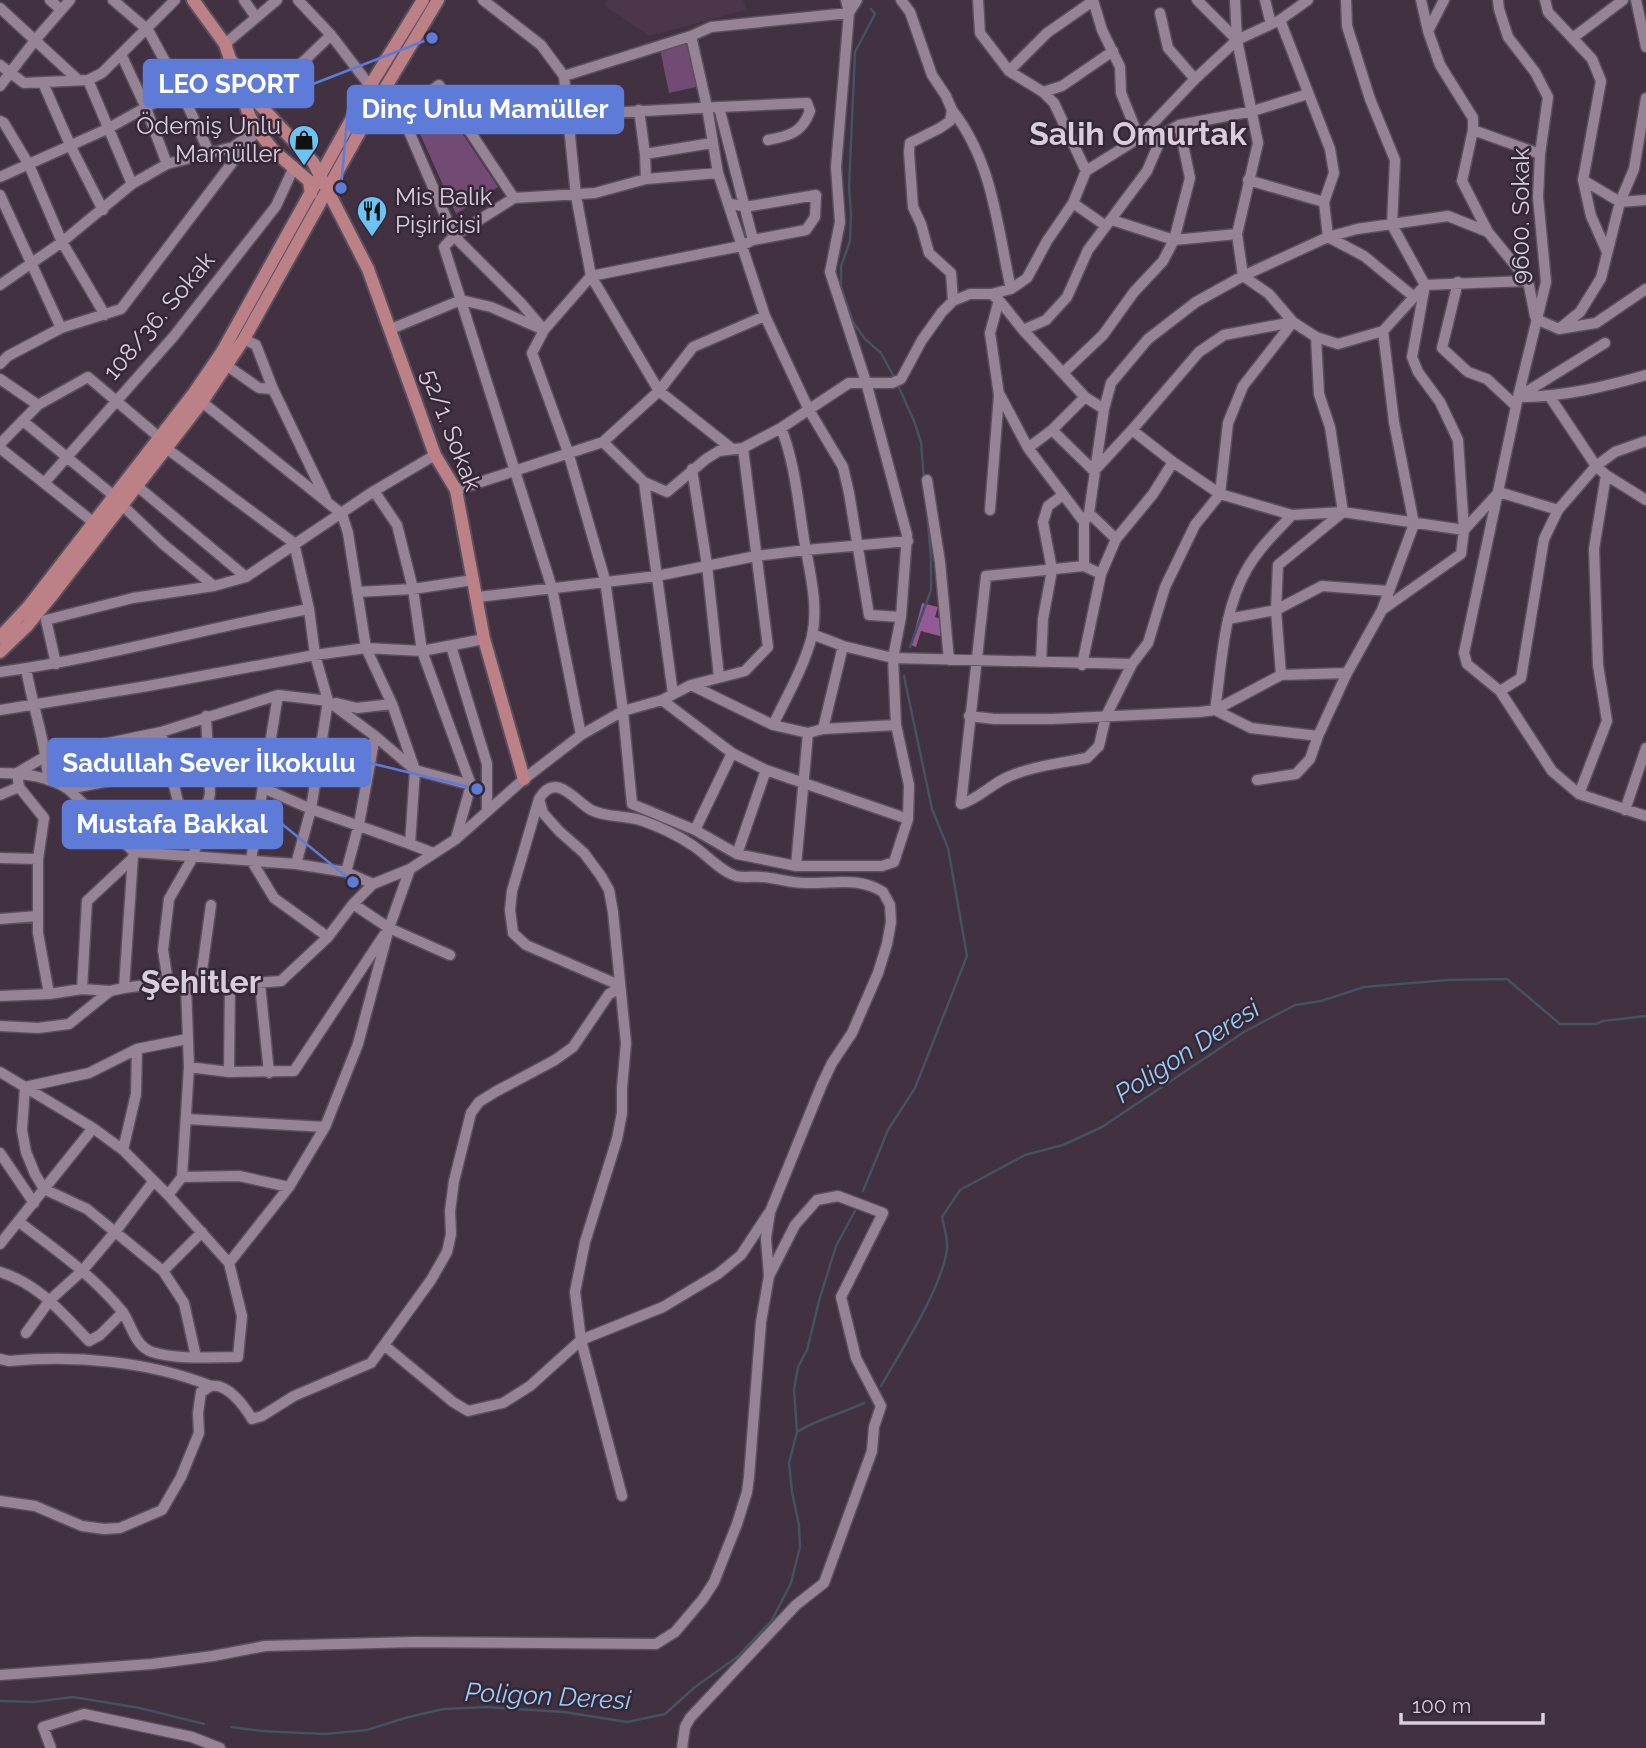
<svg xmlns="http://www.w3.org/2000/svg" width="1646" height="1748" viewBox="0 0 1646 1748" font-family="Raleway,sans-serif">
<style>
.built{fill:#4b364c}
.green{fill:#724b74}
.forest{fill:#935a96}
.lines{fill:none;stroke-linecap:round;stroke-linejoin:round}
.stream{stroke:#445261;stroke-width:2.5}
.minor-casing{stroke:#5c4f5d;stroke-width:13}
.major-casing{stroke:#5c4f5d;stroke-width:16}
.minor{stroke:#968396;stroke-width:10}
.major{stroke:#bc8087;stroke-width:12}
.labels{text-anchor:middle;stroke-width:5;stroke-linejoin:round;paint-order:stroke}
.poi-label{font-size:24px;fill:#d8ced9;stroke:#362737;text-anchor:end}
.street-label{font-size:24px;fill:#d8ced9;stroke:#362737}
.water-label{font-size:26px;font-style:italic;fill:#95cff9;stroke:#362737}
.district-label{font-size:32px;font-weight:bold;fill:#d8ced9;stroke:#362737}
.leader{fill:none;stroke:#5e7bd8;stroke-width:2.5}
.callout-dot{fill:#5e7bd8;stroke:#362737;stroke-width:2.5}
.callout{fill:#5e7bd8;stroke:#5e7bd8;stroke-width:2.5}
.callout-label{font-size:26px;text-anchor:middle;font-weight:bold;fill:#fff}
</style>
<rect width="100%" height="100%" fill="#413141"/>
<path class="built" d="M608,0H743L746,10L649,36L604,5Z"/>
<path class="green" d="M687,43L696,87L669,93L660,49Z
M438,97L498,187L456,214L411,114Z"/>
<path class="forest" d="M922,603L938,607L935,617L944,620L940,636L921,631L916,647L911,645Z"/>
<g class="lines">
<path class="stream" d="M871,9L875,14L855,52L849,187L851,213L850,241L841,266V287L853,322L865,339L881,353L894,377
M897,383L914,421L921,442L924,480
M910,647L931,590V559L926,501
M863,1191L888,1130L915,1088L967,956L948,848L932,809L904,676
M881,1386C901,1351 942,1288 947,1249C948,1239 944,1227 942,1217L960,1190L1025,1155L1063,1145L1102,1127L1244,1032L1295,1005L1321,1001L1364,987L1448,980L1507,979L1560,1024H1596L1603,1021L1646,1016
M797,1432L794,1390L798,1367L807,1350L819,1301L836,1246L855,1211
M0,1701L34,1702L73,1697L140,1708L204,1724
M231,1727L261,1731L325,1734L367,1730L405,1718L443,1709L486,1707L564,1712L627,1722L665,1714L695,1687L737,1657L772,1620L791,1583L800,1547L799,1525L792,1492L789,1463L797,1432C817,1419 841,1414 864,1403"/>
<g class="minor-casing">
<path id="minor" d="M50,0L60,9
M113,0L148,30L180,89L209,152
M244,0L255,16
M483,0L541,45L564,76L576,196L591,276L659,391L731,448
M901,0L910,12L932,75L946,96L952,110L950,121L940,128L910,143L909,152L913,207L921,224L929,253L951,273L953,301
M978,0L980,33L1009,71L1043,92L1054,103L1086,171L1073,203L1047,241L1027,278L1011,289L991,294
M1093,0L1102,30L1120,67L1121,93L1139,138L1163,134L1179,125L1253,111L1308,94
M1197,0L1237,40L1258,143L1237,234L1243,276L1269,294L1293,322L1316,337L1338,344L1383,331L1394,422L1414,524L1382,610
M1235,0L1237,40
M1265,0L1271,24
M1421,0L1428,31
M1444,0L1428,31L1440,65L1473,118V130L1462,181L1488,232L1528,281L1535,316
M1498,0L1499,9L1508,37L1535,72L1548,97L1540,154L1538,197L1546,282L1518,397L1464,653L1467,664L1500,691L1552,771L1579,794L1646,816
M1545,0L1548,12L1592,59L1601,81L1583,180L1620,202L1646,200
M1636,0L1646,47
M0,8L77,79
M849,13L857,0
M1160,13L1168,48L1195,79
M1280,20L1330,149L1334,173L1324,202L1328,237L1364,256L1414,297
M331,35L370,86
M691,36L707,107L718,173L765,316L809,410L843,467L849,493L869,615L901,617
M1574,37L1623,0
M225,44L277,0
M121,54L146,108L167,164
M0,65L24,83L88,80L102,73L175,0
M1009,71L1047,33L1093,1
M564,76L691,36L711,27L849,13
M88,80L132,184
M43,83L71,147L103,210
M0,86L36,39L70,0
M1043,92L1062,86L1113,51
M259,104L331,35L298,0
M719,107L807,103L810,111C802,133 789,136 768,140
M952,110C993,162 997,226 1011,289
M365,112L369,115L401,113L439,85L514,198
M569,115L719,107L753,240
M0,121L4,123L29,165L62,242L105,315
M1473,130L1540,154
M645,154L712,143
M1086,171L1139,138L1195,79L1237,40L1280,20L1308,0
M0,177L107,129L231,60
M646,179L718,173
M1248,180L1324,202
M1583,180L1591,216L1607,252
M0,195L61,328
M728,203L745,207L816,195L815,217L806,230L753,240L741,246L591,276L544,330L532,353L568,452L605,580L623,711L632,804L695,830L737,854L796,866H882L894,862L908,819L909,785L896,725L893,658L901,617L907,535L866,382L830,272L840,222L836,167L849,13L846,0
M1073,203L1106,226
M1112,220L1174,240L1237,234
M1458,282L1442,348L1468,372L1487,379L1516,406
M0,285L62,242L132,184L167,164L233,147L251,134
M1536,319L1559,329L1596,323L1646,289
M391,329L461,300L491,307L544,330L521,303L454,236L401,113
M1559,329L1580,312L1601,278L1620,202L1634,169L1646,98
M1023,330L1046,320L1067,297L1088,250L1147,171L1163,134
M1383,331L1425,285L1528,281
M244,339L256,345L273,389L326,499
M0,364L8,356L61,328L121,309L257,130
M226,365L259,388L273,389
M1064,372L1103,335L1134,292L1163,261L1174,240L1190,178L1179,125
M0,379L38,405
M1000,395L1028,448L1084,522
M1518,397C1562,397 1604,387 1646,375
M1518,397L1605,343
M1550,397L1596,466L1606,475L1646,500
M202,402L342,514L348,533L366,648L392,704L415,770L471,785
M23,421L114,496
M1052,430L1094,471L1132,430L1199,352L1224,335L1293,322
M1132,430L1173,462L1220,494L1292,515L1343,512L1464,530L1458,440L1440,402L1418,372L1412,357L1425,285L1392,225L1395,160L1370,99L1347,26L1346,0
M603,442L659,391L693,347L765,316
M0,444L38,405L88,377L160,438
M0,448L98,526
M166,448L294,543L309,609L315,655L328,701L311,809L296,864
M1028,448L1052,430L1085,397
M692,469L707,565L719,677
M927,480L940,562L949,660
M45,482L174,336L276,206L294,167
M644,482L673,694
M137,486L246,577
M456,490L603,442L644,482L667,492L706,459L719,451L743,448L781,428L849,383H892L901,379L922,340L942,312L953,301L970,294H991L999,300L1023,330L1085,397L1104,409
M374,491L397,525L413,589L422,651L471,785L456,838
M121,504L163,544L214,586
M990,510L999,395L990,333L999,300
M1089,513L1116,539
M1292,515C1276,532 1259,548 1247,569C1223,610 1222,663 1215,710L1251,728L1318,736
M1084,566L986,576L961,804C979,799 992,783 1010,776C1034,766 1061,763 1087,758L1099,746L1106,716L1132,664L1148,643L1165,587L1195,525L1220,494L1228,423L1243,386L1293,322
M1101,574L1116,539L1153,494L1173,462
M357,592L413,589L473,580
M478,597L657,576L756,556L806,550L908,541
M1228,619L1276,610L1322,586L1388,591
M812,634L843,646L893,658L1132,664
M451,646L487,764V812
M1041,662L1043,619L1052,570L1043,522L1048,506L1063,495
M56,664L46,620L133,598L214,586L246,577L374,491L435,455
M1082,665L1101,574L1084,566V522L1089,513L1104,409L1111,383L1148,339L1196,302L1243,276L1328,237L1357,229L1448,216L1488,232
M26,668C32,705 46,742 48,780
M0,672C104,658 205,628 309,609
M1281,675L1276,610L1278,565L1343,512L1330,427L1319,394L1316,337
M691,685L773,725L808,733L823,729L896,725
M1500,691L1521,678L1544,539L1558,510L1596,466L1615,452L1646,441
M278,695L251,860L274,898L328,937
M662,700L732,753L766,770L908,819
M336,703L357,708L392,704
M0,710L148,686L315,655L366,648L422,651L484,639
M969,716L994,719H1052L1200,712L1215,710L1281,675L1347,673
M773,725C787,696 804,667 812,636C819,605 809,569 804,539C798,502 795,463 781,428
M823,729L843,646
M161,732L180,810L202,823
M581,735L552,588L444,247L454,236L514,198L595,193L646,179L645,154L639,110
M0,773C24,773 48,776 68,789L134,852L296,864L346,872L373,884
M1257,780L1296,774L1310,759L1318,736L1347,673L1382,610L1461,554L1464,530L1499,492L1558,510
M263,788L311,809L410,844
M68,789L170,769
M1579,794L1607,721L1598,665L1594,549L1606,475
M0,795L19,787
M539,799L512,891L510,910L513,933L526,945L619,985
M1625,810L1646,748
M695,830L732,753
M737,854L766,770
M0,858L38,859
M796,866L808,733
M346,872L359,824L375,736
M353,904L389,928L450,955
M0,919L38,916
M168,982L163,950L169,899L193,857L210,794L206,716
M260,984L269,1073
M200,985L211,905
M124,988L133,856
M82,989L87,901L132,859
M49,994L38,933V859L44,818L19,787L17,773L46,756L161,732L278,695L328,701L375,736L415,770L410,844L433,853
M0,996L49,994L82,989L110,991
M0,1026L38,1028L69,1024L110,991L124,988L168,982L230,985L281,981L328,937L353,904L373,884L410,869L456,839L524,779L581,735L623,711L662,700L691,685L745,671L768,647L743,448
M187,1039L137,1049L89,1073L25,1087L22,1130L26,1152L35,1174L44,1189L87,1209L163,1271L184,1303L196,1357
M189,1067L229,1072L294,1071L384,935
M0,1072L93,1128L123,1150L168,1195L229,1263L289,1187L325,1127L358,1044L389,928L410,869
M229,1072L230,985
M187,1119L325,1127
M123,1150L136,1094L137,1049
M0,1153L34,1203
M182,1177L239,1176L289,1187
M168,1195L182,1177L189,1067L186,985
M19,1222C55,1249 92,1275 121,1310C132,1323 133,1345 152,1352C177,1360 212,1357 238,1357L242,1316L229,1263
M0,1244L93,1128
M163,1271L202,1232
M0,1272C39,1284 62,1313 89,1341L100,1335L123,1312
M26,1333L50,1300L83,1270L115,1232L153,1182
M384,1345L453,1402L468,1411L503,1403L530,1386L581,1340L663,1307L718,1274L741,1255L768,1214
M0,1359L9,1361C75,1355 148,1361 211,1386
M622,1496L581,1340L575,1292L585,1242L617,1139L622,1113V1088L626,1043L613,912L609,890L601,876L584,853L559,831L543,813L539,799C556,771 574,800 591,810C607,818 627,815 643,821C660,827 677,835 692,845C705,853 720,871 736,876C743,878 754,876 762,877C776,878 791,883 805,883C832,884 858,876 883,892L890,905L891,922L887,944L878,973L852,1033L832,1063L822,1084L770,1212L766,1238L769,1276
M0,1501L35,1506L82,1526L104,1529L120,1528L162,1510L181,1477L199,1433L198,1413L201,1392C202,1392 210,1386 211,1386C228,1383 245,1407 252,1419L262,1416L294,1396L371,1363L431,1280L447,1252L451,1234L450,1211L454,1181L471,1113L479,1102L495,1092L555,1060L573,1047L609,994L620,988
M0,1675L152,1664L213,1656L265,1646L414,1642L656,1644L675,1632L703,1599L714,1582L737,1524L747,1492L749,1477L761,1322L769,1276L795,1225L817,1200L838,1196L883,1213L841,1297L856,1358L881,1406L874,1427L872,1451L824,1583L796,1605L690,1718L685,1727L682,1748
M51,1748L43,1727L84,1714L192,1737L220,1748"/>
</g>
<g class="major-casing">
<path id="major" d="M193,0L225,44L249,115L257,130L274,151L309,181L311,194
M231,60L259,104L313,162L368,269L435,455L456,490L484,639L524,779
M0,637L29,606L194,393L222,352L370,86L423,0
M0,652L27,626L50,598L202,402L244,339L369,115L438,0"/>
</g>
<use href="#minor" class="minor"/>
<use href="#major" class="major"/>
</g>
<defs>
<g id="shop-pin" transform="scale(1.575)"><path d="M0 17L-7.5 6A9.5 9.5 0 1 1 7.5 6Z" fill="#6cc3f2" stroke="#362737"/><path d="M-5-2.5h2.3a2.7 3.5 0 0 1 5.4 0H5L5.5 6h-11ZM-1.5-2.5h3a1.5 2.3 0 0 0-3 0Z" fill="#111"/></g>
<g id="restaurant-pin" transform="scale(1.575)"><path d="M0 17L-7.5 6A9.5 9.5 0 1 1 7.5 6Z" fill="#6cc3f2" stroke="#362737"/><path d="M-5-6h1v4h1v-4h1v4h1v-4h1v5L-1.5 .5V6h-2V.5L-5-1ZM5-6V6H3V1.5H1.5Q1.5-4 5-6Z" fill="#111"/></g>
</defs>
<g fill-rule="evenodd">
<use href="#shop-pin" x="304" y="140"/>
<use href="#restaurant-pin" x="372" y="211"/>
</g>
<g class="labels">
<g class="poi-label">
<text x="281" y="134">Ödemiş Unlu<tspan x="281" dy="28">Mamüller</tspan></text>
<text x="395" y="205" text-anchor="start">Mis Balık<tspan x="395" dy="28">Pişiricisi</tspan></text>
</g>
<g class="street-label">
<text transform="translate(1521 216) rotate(-90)" y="8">9600. Sokak</text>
<text transform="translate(159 316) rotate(-50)" y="8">108/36. Sokak</text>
<text transform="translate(451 430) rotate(69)" y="8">52/1. Sokak</text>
</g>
<g class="water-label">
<text transform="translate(1187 1051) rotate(-33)" y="9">Poligon Deresi</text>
<text transform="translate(548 1696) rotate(3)" y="9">Poligon Deresi</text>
</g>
<g class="district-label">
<text x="1138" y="145">Salih Omurtak</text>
<text x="201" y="993">Şehitler</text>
</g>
</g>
<path class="leader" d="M432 38L313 84M341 188L348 109M477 789L370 763M353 882L282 824"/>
<g class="callout-dot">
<circle cx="432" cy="38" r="7"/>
<circle cx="341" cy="188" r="7"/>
<circle cx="477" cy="789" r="7"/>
<circle cx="353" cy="882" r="7"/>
</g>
<g class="callout">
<rect x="144" y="60" width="169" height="47" rx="7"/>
<rect x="348" y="86" width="275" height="47" rx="7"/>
<rect x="48" y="739" width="322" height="47" rx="7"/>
<rect x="63" y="801" width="219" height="47" rx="7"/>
</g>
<g class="callout-label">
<text x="229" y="93">LEO SPORT</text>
<text x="485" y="118">Dinç Unlu Mamüller</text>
<text x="209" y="772">Sadullah Sever İlkokulu</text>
<text x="172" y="833">Mustafa Bakkal</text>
</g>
<path d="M1401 1713v10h142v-10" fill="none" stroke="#d8ced9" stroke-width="3.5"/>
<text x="1412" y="1713" font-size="21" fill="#d8ced9" stroke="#362737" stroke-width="5" paint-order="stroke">100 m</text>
</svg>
